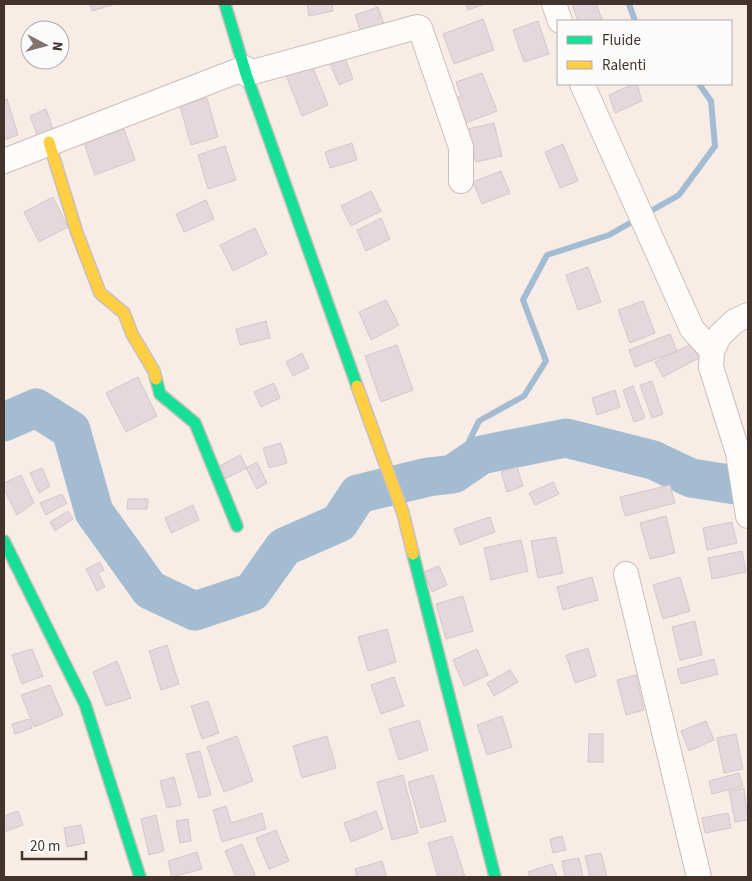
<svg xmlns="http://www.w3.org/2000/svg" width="752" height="881" viewBox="0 0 752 881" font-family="'Source Sans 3',sans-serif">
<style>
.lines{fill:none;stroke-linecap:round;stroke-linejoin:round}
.stream{stroke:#a3bcd2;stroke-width:6}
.river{stroke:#a3bcd2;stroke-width:39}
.building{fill:#e5d8dd;stroke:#d3c8ca}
.street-casing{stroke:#cbbfb9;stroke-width:26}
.fast-casing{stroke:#cbbfb9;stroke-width:14}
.slow-casing{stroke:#cbbfb9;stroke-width:14}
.street{stroke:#fefcfb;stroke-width:24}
.fast{stroke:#16e098;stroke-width:11}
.slow{stroke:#ffcf43;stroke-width:11}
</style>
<rect width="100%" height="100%" fill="#f8ece6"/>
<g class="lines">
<path class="stream" d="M629,4L635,21
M453,474L479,421L524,396L546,361L523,300L547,255L609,235L679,195L715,146L711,101L699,84"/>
<path class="river" d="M4,422L36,408L71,430L94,512L150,590L195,611L252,592L284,547L339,523L358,494L428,477L453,474L481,455L566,438L653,460L691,478L748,487"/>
</g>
<path class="building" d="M90,4H115L92,11Z
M307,4H332L333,11L309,16Z
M466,4H485L468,10Z
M572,4H596L603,21H578Z
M378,7L384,24L361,32L355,15Z
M483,19L494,50L454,64L443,34Z
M538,21L549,54L524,62L513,30Z
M343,53L353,79L339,85L328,59Z
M310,60L328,105L302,116L284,70Z
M482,73L497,111L463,124L453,99L461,96L456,82Z
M633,84H637L642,101L615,113L609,95Z
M207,98L218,137L191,145L180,106Z
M7,99L18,135L4,140V100Z
M46,109L55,135L39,140L30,116Z
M494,123L502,156L476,162L468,129Z
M124,129L135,160L95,175L84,143Z
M352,143L357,160L330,168L325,152Z
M563,144L578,181L560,188L545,152Z
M225,146L236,180L208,189L198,155Z
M501,171L510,193L482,204L473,182Z
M371,191L381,211L351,226L341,206Z
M53,197L68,227L39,242L24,212Z
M206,200L214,219L184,232L176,214Z
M381,218L390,239L366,251L357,230Z
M255,228L267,254L233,271L220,245Z
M588,267L601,302L578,310L566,275Z
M386,300L399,325L371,340L359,312Z
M643,301L655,333L630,343L618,310Z
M266,321L270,338L240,345L236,329Z
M670,334L677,351L635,367L629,350Z
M691,344L699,358L663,377L655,362Z
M397,345L413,390L381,402L365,356Z
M302,353L309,368L293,376L286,362Z
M138,377L157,416L126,432L106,393Z
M652,381L663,414L652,418L640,385Z
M274,383L280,398L261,407L254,392Z
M633,386L645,418L634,422L623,390Z
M615,390L620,407L597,415L592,398Z
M281,443L287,463L269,468L263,448Z
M240,455L247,468L223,480L216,468Z
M257,462L267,483L257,489L246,468Z
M517,467L523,486L507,492L501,472Z
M42,468L50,486L39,493L30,473Z
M21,475L34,503L17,515L4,489V483Z
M553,482L559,494L535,505L529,493Z
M670,485L675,503L625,516L620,497Z
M62,494L67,503L46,515L40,503Z
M128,499H148L147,509H127Z
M193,505L199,520L171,533L165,518Z
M68,511L73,519L55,531L50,522Z
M666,516L675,553L650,559L640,523Z
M490,517L495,532L460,545L454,529Z
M732,522L737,543L707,550L703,528Z
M556,537L563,573L538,578L531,541Z
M521,540L528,571L491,580L484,548Z
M742,551L746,572L712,579L708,558Z
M100,562L104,570L98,573L105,587L97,591L86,569Z
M439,566L447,585L432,592L424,572Z
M592,577L598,600L563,610L557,587Z
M680,577L690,611L663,619L653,585Z
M463,596L473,631L446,639L436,604Z
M695,621L702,655L680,660L672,627Z
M387,629L396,662L368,671L358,637Z
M167,645L179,684L161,690L149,651Z
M588,648L596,676L575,683L566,655Z
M32,649L43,676L22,684L12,655Z
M477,649L488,675L464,686L453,660Z
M714,659L718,674L681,684L677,669Z
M117,661L131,698L106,706L93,672Z
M510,670L518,682L494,696L487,683Z
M636,675L644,710L626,715L617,680Z
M394,677L404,706L381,714L371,685Z
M50,685L63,715L34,727L21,695Z
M208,701L219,733L202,739L191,706Z
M502,716L512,747L487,755L477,725Z
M29,719L32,728L15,734L12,724Z
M419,720L428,750L399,760L389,729Z
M706,721L714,740L689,751L681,731Z
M589,734H603V762H588Z
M736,734L743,769L724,773L717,738Z
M237,736L253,781L224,792L207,747Z
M327,736L336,768L302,778L293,746Z
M200,751L211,795L199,798L186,754Z
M739,773L743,786L712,794L709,781Z
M403,775L418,833L392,840L377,782Z
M433,775L446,821L421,828L408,782Z
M174,777L181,805L167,808L160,781Z
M744,788L748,820L735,822L729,791Z
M226,806L231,823L262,813L266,829L222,842L213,810Z
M18,811L23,825L4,832V816Z
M376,811L383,829L351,842L344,823Z
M728,813L731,828L705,833L702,818Z
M156,815L164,851L149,855L141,819Z
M188,819L191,841L180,843L176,821Z
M81,825L85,843L67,847L64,828Z
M276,830L289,861L269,869L256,838Z
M452,836L465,877H438L428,843Z
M562,836L566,850L553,853L550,839Z
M242,844L255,875L251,877H236L225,851Z
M197,852L202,869L172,877L168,861Z
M601,853L607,877H590L585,856Z
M579,858L583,877H565L562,861Z
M382,861L387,877H357L355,869Z
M552,864L557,877H530L528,872Z"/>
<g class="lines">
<g class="street-casing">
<path id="street" d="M554,4L560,21
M246,74L417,27L420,28L461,147V181
M582,84L692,329L712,351
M4,161L245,68
M748,315L735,321L720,335L712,351L711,367L738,453L748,516
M626,574L699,877"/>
</g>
<g class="fast-casing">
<path id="fast" d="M225,4L246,74L357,386
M156,379L160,394L195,423L237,526
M4,541L85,704L140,877
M413,554L495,877"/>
</g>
<g class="slow-casing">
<path id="slow" d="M49,142L77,233L100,293L124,313L132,334L154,371L156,379
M357,386L403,513L413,554"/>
</g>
<use href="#street" class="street"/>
<use href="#fast" class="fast"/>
<use href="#slow" class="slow"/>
</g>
<rect width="752" height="881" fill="none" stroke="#42342d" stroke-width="10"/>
<rect x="557" y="20" width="175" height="65" fill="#fbfbfb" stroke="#b1aba9"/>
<rect x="567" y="36" width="25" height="8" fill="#16e098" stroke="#b1aba9"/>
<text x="602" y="45" font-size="15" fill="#42342d">Fluide</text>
<rect x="567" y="61" width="25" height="8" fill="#ffcf43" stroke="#b1aba9"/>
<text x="602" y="70" font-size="15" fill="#42342d">Ralenti</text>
<g transform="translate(45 45) rotate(96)"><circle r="24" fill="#fbfbfb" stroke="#b1aba9"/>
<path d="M0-4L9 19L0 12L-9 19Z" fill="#82746e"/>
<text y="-8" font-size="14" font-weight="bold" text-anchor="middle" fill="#42342d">N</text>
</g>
<path d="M22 851v8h64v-8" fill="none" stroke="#42342d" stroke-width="2.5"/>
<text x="30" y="851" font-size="15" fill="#42342d" stroke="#fbfbfb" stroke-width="4" paint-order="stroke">20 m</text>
</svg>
